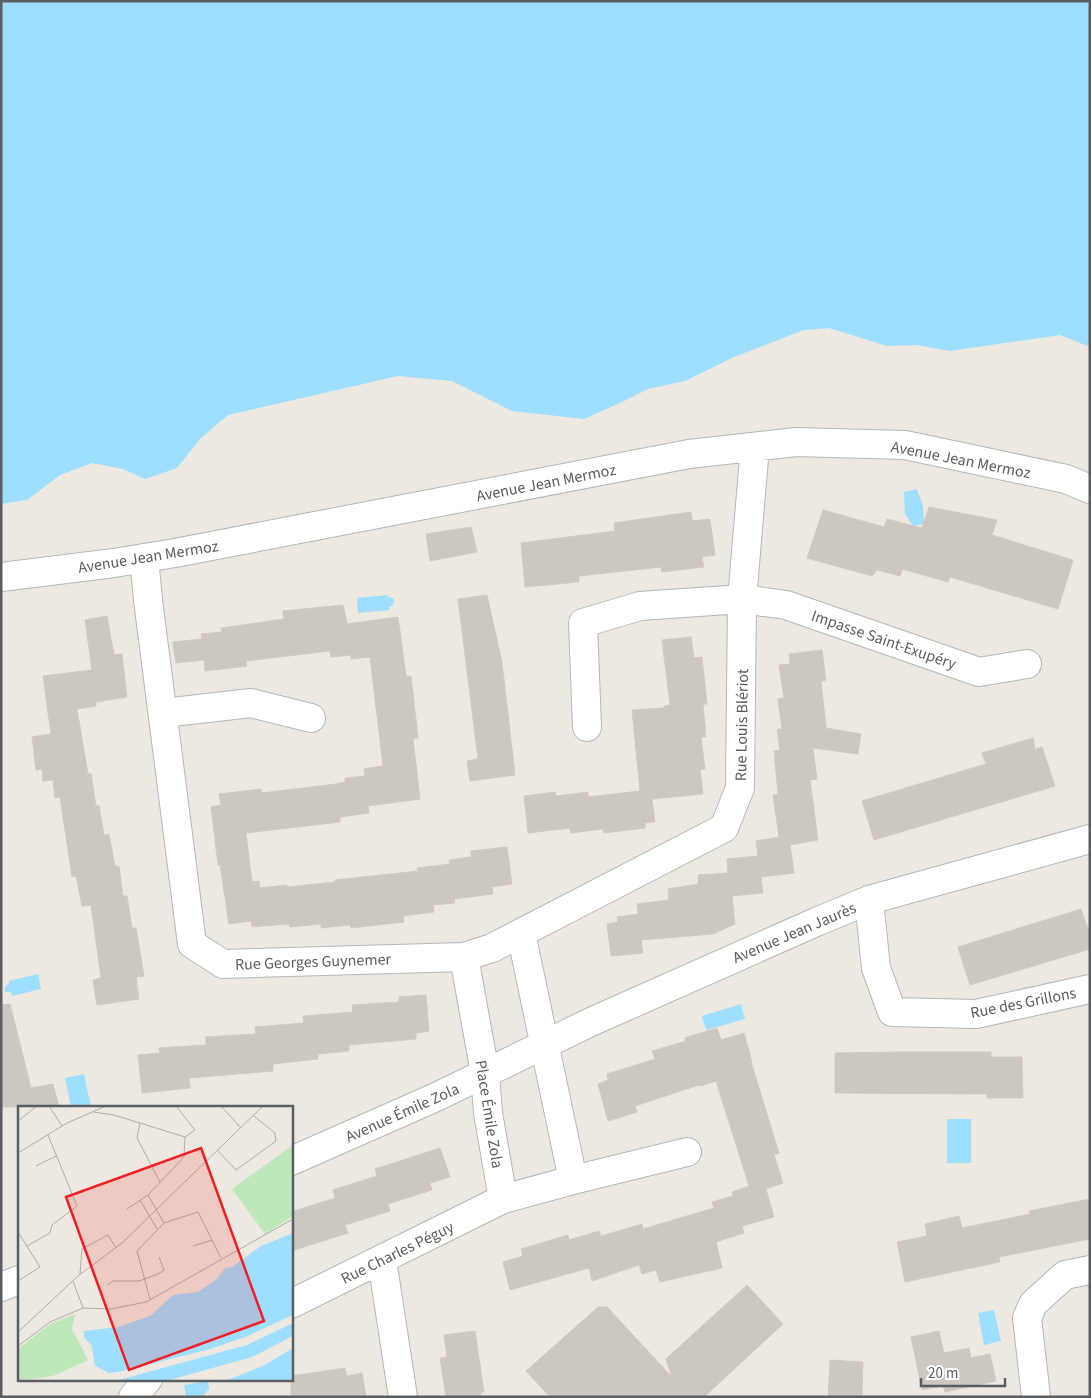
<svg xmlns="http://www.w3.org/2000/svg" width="1091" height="1398" viewBox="0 0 1091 1398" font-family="'Source Sans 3',sans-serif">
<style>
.water{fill:#9edeff}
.building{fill:#cdc7c1;stroke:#d2cabe}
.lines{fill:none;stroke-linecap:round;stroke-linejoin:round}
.minor-casing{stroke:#b3b7bc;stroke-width:30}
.minor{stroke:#fff;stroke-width:28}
.labels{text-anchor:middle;stroke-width:4;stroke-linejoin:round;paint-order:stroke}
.street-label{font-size:16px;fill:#595e62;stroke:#fff}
.inset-road{fill:none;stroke:#aeadaa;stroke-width:1}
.view{fill:#f71c21;fill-opacity:0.15;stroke:#f71c21;stroke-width:2.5}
.inset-edge{fill:none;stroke:#595e62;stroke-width:2.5}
</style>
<rect width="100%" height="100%" fill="#ede9e0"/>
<path class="water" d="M1,1L1090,2V347L1060,335L950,351L916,345L887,346L829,328L804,330L734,357L685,381L648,389L620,403L584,419L512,411L452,381L398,376L228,415L200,439L177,468L145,479L123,469L92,463L60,475L27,500L1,504Z
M917,489L923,506L924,524L913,526L905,514L904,492Z
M388,595V597L393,598L394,601L393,605L389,607V610L358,613L357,598Z
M38,974L41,989L12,996L11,992H5V987L9,984V981Z
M741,1004L745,1019L706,1030L702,1016Z
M84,1074L91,1107H71L65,1078Z
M947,1119H971V1163H947Z
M994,1310L1001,1341L984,1345L978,1313Z
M208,1381L209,1389L204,1394V1397H186L184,1385Z"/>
<path class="building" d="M929,507L997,520L992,535L1073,560L1058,609L950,577L948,582L902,569L900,576L877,570L872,576L807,558L823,510L884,527L887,519L922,528Z
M691,512L692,521L710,519L715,555L702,557L704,567L662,572L661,567L579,576V582L525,587L521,543L615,531L614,523Z
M471,527L477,552L430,561L426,534Z
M487,595L502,662L515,775L470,781L467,761L478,759L458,599Z
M343,605L347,624L398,617L406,676H411L418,738L413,739L420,799L368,806L369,813L340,817V822L246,833L252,882L259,881L260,888L287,885V887L335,882V880L418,871L417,868L450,864L449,860L471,857V851L507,847L512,884L492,887L493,894L454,899L455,903L433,905L434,912L403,916L404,922L351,928L350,925L321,928V924L290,927L289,924L252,927L251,921L229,924L220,865H218L211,807L221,805L219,794L261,789L262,793L336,784L345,782V778L365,776L364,769L383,766L370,657L351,659V655L331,657L330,651L246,661L247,666L205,671L204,660L176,663L173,642L202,639L201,634L222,632L221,628L284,619L283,611Z
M107,616L114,655L122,654L127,697L96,702V706L77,709L88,774H91L96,806H99L104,835L109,834L115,866H119L123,896H127L132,928H136L144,976L136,977L139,999L97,1005L93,980L101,978L91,905L82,906L76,876L72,877L60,797L55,798L53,780L43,781L42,769L36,770L32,737L51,734L43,676L92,670L85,620Z
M691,637L694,658L702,657L707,704H703L706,737H701L705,769L700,770L703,794L652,799L655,822L645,823V828L604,833L603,829L571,833L570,828L528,833L524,796L555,792L556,796L588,792V797L640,791L632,710L664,708V706L670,705L662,640Z
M822,650L826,680L821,681L826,728L861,734L858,754L813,748L817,779L810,780L818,840L790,845L794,873L761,877L763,893L732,896L735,924L713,934L641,940L643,953L611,956L607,924L618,922L617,917L638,914L637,904L669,900L668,889L698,884V875L728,873L727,859L758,856L756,841L779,837L773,795L778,794L774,751L780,750L777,729H782L778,699L784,698L779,665L790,664L789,654Z
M1033,738L1035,749L1042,747L1055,786L874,840L862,801L986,764L982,753Z
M1081,909L1090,935V949L970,985L958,947Z
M426,995L429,1031L416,1033V1039L349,1045V1051L318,1054V1059L273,1064V1071L189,1078L190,1088L142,1093L138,1055L160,1053L159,1048L206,1045V1037L256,1034L255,1027L304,1023L303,1016L353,1012L352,1005L399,1002V997Z
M10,1004L31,1088L53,1084L59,1107H1V1005Z
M717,1028L721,1040L744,1033L752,1062H751L779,1153L774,1155L783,1183L766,1189L774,1217L742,1226L744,1233L716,1242L722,1268L660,1282L656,1270L642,1274L639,1265L592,1281L589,1268L510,1290L503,1262L523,1256L521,1249L568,1235L569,1240L599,1231L601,1236L642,1224L643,1229L714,1208L712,1202L733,1196L732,1192L749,1186L716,1081L700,1086L699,1085L635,1106L637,1112L608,1121L598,1084L608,1080L607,1074L655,1059L652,1051L686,1041L685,1038Z
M902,1052H991V1057H1022L1023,1098H987V1094L835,1093V1053Z
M440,1148L450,1177L430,1183L432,1190L388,1204L390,1211L345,1225L348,1233L291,1251V1212L335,1198L333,1190L377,1176L375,1169Z
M1090,1199V1239L999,1257L1000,1262L905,1282L897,1242L927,1236L925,1224L959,1216L962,1228L1030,1214L1029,1211Z
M747,1285L783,1324L704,1397H550L526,1371L598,1307H607L672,1377L666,1359Z
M475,1331L484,1392H480L481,1397H446L440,1358L447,1357L444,1335Z
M939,1331L944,1353L969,1348L971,1358L990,1354L996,1381L945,1392L943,1386L922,1390L911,1337Z
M830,1360L863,1362L862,1397H828Z
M345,1368L347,1376L362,1373L366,1397H291V1376Z"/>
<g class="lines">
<g class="minor-casing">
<path id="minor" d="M144,558L148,600L192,944L223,964L464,957L492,948L724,828L740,788L742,599L755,447
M1,577L114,563L175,553L689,454L796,442L905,445L1066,479L1090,489
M164,713L251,703L311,718
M587,727L583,623L640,606L742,599L786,605L979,672L1027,664
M869,900L876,968L892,1012L976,1014L1090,989
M521,933L573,1180
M464,957L485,1073L488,1113L503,1199
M291,1161L434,1098L593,1021L816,922L869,900L1090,839
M382,1260L403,1397
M1,1287L19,1280
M291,1304L503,1199L573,1180L687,1152
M133,1397L148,1379
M1036,1397L1027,1318L1033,1304L1065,1275L1090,1270"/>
</g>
<use href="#minor" class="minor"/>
</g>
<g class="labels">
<g class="street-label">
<text transform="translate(961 459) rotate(11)" y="6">Avenue Jean Mermoz</text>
<text transform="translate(546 482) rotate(-11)" y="6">Avenue Jean Mermoz</text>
<text transform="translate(148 556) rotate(-9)" y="6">Avenue Jean Mermoz</text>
<text transform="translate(884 639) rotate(19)" y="6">Impasse Saint-Exupéry</text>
<text transform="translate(741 725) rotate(-89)" y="6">Rue Louis Blériot</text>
<text transform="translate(794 932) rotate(-23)" y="6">Avenue Jean Jaurès</text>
<text transform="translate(313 961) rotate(-2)" y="6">Rue Georges Guynemer</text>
<text transform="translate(1023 1002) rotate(-11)" y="6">Rue des Grillons</text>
<text transform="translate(402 1112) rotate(-24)" y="6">Avenue Émile Zola</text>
<text transform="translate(490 1114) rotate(81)" y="6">Place Émile Zola</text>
<text transform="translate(397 1252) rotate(-26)" y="6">Rue Charles Péguy</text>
</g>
</g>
<g transform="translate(18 1106)">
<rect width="275" height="275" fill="#ede9e0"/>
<path d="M275,39V110L247,128L214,83ZM57,208L54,223L70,254L35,270L0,275V243L32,218Z" fill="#bee8b9"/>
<path d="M275,127V209L227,231L192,243L105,265L91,267L77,260L74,240L66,231V225L100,221L132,210L155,189L180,186L199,173L207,162L214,161L243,140ZM275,217V230L234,251L148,275H97L229,239ZM275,242V275H207L245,260Z" fill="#9edeff"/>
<path class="inset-road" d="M31,0L44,20M158,0L177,24L167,31M203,0L223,22M75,6L96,9L167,31M0,15L19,0M122,17L119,32L142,76M200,45L218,64L258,35L257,27L236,10M0,47L49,17L88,0M18,60L38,50M130,89L146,117M122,94L139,123M109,103L130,89L166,51L167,31M0,126L22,161L0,175M9,140L32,127L34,119L59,100L30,29M175,140L194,134M62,168L64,143L90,129L98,142M55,175L65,202M89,179L95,175H121L140,168L146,164L141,151M132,193L119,145L146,117L180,106L203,152M0,226L60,170L104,137L245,0M0,240L32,216L65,202L93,203L128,196L275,113"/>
<path class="view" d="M183,42L246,215L111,264L48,91Z"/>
<rect width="275" height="275" class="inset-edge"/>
</g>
<rect width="1091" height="1398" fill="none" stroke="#595e62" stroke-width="5"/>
<path d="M921 1378v8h84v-8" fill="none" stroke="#595e62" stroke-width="2.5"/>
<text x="928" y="1378" font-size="15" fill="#595e62" stroke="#ffffff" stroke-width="4" paint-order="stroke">20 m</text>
</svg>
